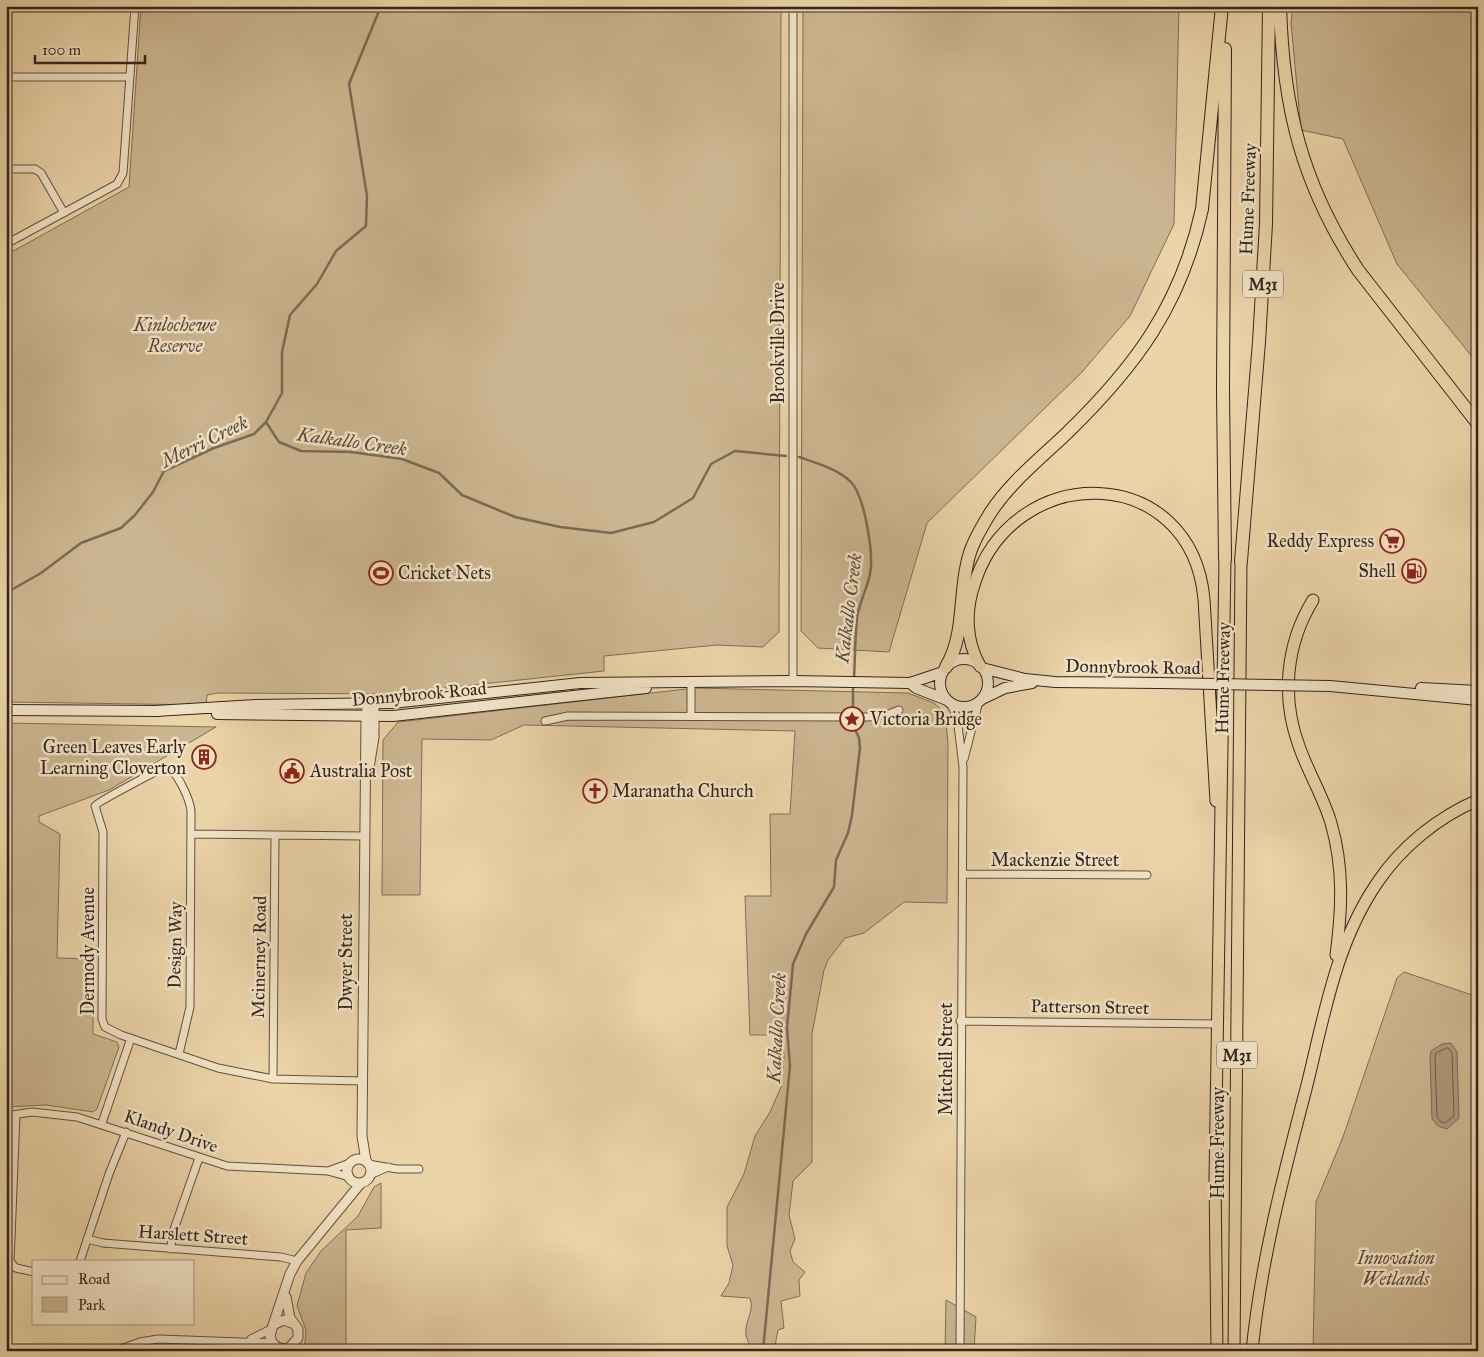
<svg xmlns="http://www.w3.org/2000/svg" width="1484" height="1357" viewBox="0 0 1484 1357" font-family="'IM FELL Great Primer',serif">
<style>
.green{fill:#ccb691;stroke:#806e58}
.water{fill:#ac9879;stroke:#7c6a55}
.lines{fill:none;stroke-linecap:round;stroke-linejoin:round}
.shore{stroke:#705e4c;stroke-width:1}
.stream{stroke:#7c6a55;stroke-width:2.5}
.minor-casing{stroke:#615140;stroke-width:9}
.tertiary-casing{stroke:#615140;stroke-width:11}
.secondary-casing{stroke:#33251e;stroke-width:12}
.trunk-casing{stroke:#33251e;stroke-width:13}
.motorway-casing{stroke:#33251e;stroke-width:14}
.minor{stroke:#f2e3c6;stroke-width:7}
.tertiary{stroke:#f2e3c6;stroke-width:9}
.secondary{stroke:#f2e3c6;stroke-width:10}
.trunk{stroke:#ebd4a8;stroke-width:11}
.motorway{stroke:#ebd4a8;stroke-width:12}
.secondary-bridge-casing{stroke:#33251e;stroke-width:12;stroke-linecap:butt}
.secondary-bridge{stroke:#f2e3c6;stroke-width:10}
.labels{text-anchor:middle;stroke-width:5;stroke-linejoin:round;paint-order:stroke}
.shield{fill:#f2e3c6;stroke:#6c5e50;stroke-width:1}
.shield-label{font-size:16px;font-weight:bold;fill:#33251e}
.street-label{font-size:18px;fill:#33251e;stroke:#f2e3c6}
.park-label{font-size:18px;font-style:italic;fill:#59493b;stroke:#f2e3c6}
.poi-label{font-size:18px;fill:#33251e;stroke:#f2e3c6;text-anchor:start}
.water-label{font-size:19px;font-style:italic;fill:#574839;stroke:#f2e3c6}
</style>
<rect width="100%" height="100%" fill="#ebd4a8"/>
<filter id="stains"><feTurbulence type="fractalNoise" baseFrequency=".004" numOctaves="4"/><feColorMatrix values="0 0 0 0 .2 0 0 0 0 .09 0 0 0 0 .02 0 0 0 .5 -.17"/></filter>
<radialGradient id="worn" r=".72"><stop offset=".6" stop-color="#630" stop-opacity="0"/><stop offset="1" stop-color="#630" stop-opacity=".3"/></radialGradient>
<path class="green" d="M141,6H781L779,632L763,647L717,645L604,656V671L388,694L218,693L207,695L206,705L6,702V255L129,187Z
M803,6H1179L1174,224L1130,316L1082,372L927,523L889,652L818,648L801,631Z
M1293,6H1478V364L1397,264L1343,139L1301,130L1291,23Z
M695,688L908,693L934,703L945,713L948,743L947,903L904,902L864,933L845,938L828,960L824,970L812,1034V1162L793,1181L789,1215L795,1239L790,1251L793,1262L805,1272L799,1280L800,1296L781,1301L784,1328L778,1330L774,1351H749C751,1343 747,1342 746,1335C744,1321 755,1312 750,1298L721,1296L729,1283L733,1265L727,1246V1207L744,1174L755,1136L770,1112L781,1087L784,1057L782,1035H750L745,896H771L770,814H790L795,731L524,725L491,740L422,739L420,895H382L383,740L398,722Z
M6,723L216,727L109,790L39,816V822L60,834L57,958L90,959L93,962V1034L117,1042L119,1047L97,1109L93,1112L46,1105L6,1107Z
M1404,972L1478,997V1351H1313L1316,1202L1343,1137L1397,978Z
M381,1183V1228L346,1230V1351H304L306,1330L297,1306L306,1273L321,1251L358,1216L374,1187Z
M946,1300L976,1317L974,1351H945Z"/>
<path class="water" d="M1451,1043L1457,1052L1459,1118L1447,1129L1438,1126L1432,1119L1430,1058L1431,1051L1442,1044Z"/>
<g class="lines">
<path class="shore" d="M1448,1048L1452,1053L1454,1116L1445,1123L1441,1122L1437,1117L1435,1059L1436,1053Z"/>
<path class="stream" d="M266,422L279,442L301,451L351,452L402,459L439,473L462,495L515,517L560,527L611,533L654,522L693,498L711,464L735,451L786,456
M799,457C816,463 838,469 851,482C865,497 874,555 870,574C867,589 859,603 857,618C855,639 855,659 854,679
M6,593L41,573L81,543L121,528L135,515L153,492L164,471L214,448L254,434L266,422L282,393V352L290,315L317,284L336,251L366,226L367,196L349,84L381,6
M763,1351L790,1066L787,1028L793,964L806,934L834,887L836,860L848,833L852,815L860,748L859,738L853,725V685"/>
<g class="minor-casing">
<path id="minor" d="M793,6V681
M6,77H130
M6,169H35L41,173L64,213
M6,244L117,184L123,173L135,6
M950,703L957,717L963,767L960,1351
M691,716V682
M545,721L568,716L868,717L886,715L899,710
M964,759L979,701
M192,834L365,836
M963,874L1147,875
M960,1021L1218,1024
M179,1054L190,1007L191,811C190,800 177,770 166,767C160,769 97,802 95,806L103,832L102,1019L105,1027L121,1035L218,1068L273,1079L363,1081
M273,1079L275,836
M16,1115L10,1262L16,1268L34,1272
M6,1116L32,1112L77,1117L227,1166L328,1171L349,1177
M102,1123L131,1038
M368,1164L397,1169H419
M328,1171L350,1163
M370,1175L388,1167
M87,1239L103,1243L281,1257L297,1261
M171,1249L172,1235L199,1158
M80,1261L109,1174L126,1132
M251,1339L271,1329
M115,1351L140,1342L158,1339L272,1343
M179,1351V1341"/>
</g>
<g class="tertiary-casing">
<path id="tertiary" d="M369,768L374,737V709
M347 1171a12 12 0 1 1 24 0a12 12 0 1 1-24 0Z
M366,1161L362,1136L366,716L367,709L374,704
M286,1297L290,1318L298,1329V1338L289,1348C279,1350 272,1346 270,1336L273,1325L284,1320L294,1324
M273,1325L290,1274L297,1261L361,1183"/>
</g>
<g class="secondary-casing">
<path id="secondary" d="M940 683a24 24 0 1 1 48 0a24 24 0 1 1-48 0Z
M982,668L1025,679L1055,682L1160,683
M910,683L916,688L947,700
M1330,686L1478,700
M1421,688L1478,691
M982,699L1005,688L1032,683
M6,710L160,711
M155,711L256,705L392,703L580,683L793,681L910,683L943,672
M217,714L393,716L646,688"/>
</g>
<g class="trunk-casing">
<path id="trunk" d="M1313,600C1286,644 1281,697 1299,746C1308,772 1323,796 1331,823C1344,868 1342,909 1336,955
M980,666C966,641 965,612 974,585C1012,460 1191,461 1204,599L1216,801
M1217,1351L1215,1178L1225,559
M1234,1351L1241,561
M1252,1351C1261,1260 1284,1173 1307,1085C1324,1016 1336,943 1377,883C1401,847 1438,817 1478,800"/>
</g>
<g class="motorway-casing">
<path id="motorway" d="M1280,6C1283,108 1302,184 1358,270L1478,424
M1225,559L1223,391L1225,49
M1241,561L1259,342L1266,224L1269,6
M946,667C965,635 959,598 967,564C970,547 980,530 989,515C1008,484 1041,458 1067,433C1136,366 1181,305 1202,209L1222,6"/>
</g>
<use href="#minor" class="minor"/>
<use href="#tertiary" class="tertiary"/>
<use href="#secondary" class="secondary"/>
<use href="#trunk" class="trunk"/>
<use href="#motorway" class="motorway"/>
<g class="secondary-bridge-casing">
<path id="secondary-bridge" d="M1160,683L1330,686"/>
</g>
<use href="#secondary-bridge" class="secondary-bridge"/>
</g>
<defs>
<g id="supermarket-ring" transform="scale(1.25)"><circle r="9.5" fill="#f2e3c6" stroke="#8f2418" stroke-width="1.5"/><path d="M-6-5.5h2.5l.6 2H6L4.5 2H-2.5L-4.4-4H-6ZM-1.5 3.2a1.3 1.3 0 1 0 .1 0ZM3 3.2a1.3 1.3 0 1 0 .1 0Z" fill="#8f2418"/></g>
<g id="fuel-ring" transform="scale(1.25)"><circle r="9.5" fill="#f2e3c6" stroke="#8f2418" stroke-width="1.5"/><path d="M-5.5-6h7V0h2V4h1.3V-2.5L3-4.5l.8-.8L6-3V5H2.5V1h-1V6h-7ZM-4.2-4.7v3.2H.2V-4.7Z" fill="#8f2418"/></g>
<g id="stadium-ring" transform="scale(1.25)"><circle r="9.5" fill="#f2e3c6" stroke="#8f2418" stroke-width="1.5"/><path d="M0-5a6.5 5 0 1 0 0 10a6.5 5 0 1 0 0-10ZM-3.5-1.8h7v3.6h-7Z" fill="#8f2418"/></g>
<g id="sight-ring" transform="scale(1.25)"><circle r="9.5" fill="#f2e3c6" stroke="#8f2418" stroke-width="1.5"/><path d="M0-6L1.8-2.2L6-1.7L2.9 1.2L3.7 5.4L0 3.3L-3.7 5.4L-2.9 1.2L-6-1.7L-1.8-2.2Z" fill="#8f2418"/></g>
<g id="building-ring" transform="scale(1.25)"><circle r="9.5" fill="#f2e3c6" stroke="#8f2418" stroke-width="1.5"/><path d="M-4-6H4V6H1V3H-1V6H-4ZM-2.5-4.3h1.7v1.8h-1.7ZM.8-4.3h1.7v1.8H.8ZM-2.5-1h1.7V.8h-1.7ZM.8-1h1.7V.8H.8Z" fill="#8f2418"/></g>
<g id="civic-ring" transform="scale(1.25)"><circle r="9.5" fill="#f2e3c6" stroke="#8f2418" stroke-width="1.5"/><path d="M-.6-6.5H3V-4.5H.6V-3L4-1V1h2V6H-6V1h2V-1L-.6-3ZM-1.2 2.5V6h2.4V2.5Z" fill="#8f2418"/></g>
<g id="church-ring" transform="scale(1.25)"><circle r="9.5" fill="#f2e3c6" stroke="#8f2418" stroke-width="1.5"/><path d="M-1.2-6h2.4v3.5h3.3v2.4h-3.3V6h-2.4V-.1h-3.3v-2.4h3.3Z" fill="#8f2418"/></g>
</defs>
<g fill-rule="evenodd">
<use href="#supermarket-ring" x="1392" y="541"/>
<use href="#fuel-ring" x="1414" y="571"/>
<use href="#stadium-ring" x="381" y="573"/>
<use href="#sight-ring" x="852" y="719"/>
<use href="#building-ring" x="204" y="757"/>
<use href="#civic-ring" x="292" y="771"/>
<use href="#church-ring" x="595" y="791"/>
</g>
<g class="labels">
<g class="shield">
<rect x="1243" y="270.5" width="40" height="27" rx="4"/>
<rect x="1217" y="1041.5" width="40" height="27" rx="4"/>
</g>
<g class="shield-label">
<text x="1263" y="290">M31</text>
<text x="1237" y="1061">M31</text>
</g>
<g class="street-label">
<text transform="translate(1248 199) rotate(-88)" y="6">Hume Freeway</text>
<text transform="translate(778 343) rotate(-90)" y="6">Brookville Drive</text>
<text transform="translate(1133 667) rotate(1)" y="6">Donnybrook Road</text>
<text transform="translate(1223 678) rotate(-89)" y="6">Hume Freeway</text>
<text transform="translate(419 694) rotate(-5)" y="6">Donnybrook Road</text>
<text x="1055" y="866">Mackenzie Street</text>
<text transform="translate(175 945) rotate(-89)" y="6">Design Way</text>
<text transform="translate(88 951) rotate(-90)" y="6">Dermody Avenue</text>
<text transform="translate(259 957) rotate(-89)" y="6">Mcinerney Road</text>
<text transform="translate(346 962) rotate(-90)" y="6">Dwyer Street</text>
<text transform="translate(1090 1007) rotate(1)" y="6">Patterson Street</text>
<text transform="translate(946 1059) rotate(-90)" y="6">Mitchell Street</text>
<text transform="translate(171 1131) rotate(19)" y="6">Klandy Drive</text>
<text transform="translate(1218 1143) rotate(-90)" y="6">Hume Freeway</text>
<text transform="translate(193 1235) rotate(4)" y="6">Harslett Street</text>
</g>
<g class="park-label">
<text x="175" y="331">Kinlochewe<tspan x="175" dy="21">Reserve</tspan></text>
<text x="1396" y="1264">Innovation<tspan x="1396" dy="21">Wetlands</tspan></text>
</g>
<g class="poi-label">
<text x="1374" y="547" text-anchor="end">Reddy Express</text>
<text x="1396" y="577" text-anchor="end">Shell</text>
<text x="398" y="579">Cricket Nets</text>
<text x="870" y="725">Victoria Bridge</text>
<text x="186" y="753" text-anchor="end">Green Leaves Early<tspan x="186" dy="21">Learning Cloverton</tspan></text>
<text x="310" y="777">Australia Post</text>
<text x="612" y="797">Maranatha Church</text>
</g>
<g class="water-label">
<text transform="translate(204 441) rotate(-26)" y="7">Merri Creek</text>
<text transform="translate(352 441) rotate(8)" y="7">Kalkallo Creek</text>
<text transform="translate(848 608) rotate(-83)" y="7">Kalkallo Creek</text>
<text transform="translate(776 1028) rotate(-87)" y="7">Kalkallo Creek</text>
</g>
</g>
<rect width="1484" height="1357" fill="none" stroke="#ebd4a8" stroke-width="25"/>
<rect x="8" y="8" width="1469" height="1342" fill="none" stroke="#33251e" stroke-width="2.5"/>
<rect x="12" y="12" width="1459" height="1332" fill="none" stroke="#33251e"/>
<rect x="32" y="1260" width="162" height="65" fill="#f2e3c6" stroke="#a69783"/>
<rect x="42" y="1276" width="25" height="8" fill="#f2e3c6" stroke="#a69783"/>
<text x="78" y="1284" font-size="15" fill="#33251e">Road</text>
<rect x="42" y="1297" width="25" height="15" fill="#ccb691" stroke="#a69783"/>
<text x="78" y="1310" font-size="15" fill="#33251e">Park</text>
<path d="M35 55v8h110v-8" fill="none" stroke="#33251e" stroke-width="2.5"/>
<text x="42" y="55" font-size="15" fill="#33251e" stroke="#f2e3c6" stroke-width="4" paint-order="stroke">100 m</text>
<rect width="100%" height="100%" filter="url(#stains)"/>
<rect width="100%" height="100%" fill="url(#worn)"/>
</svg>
